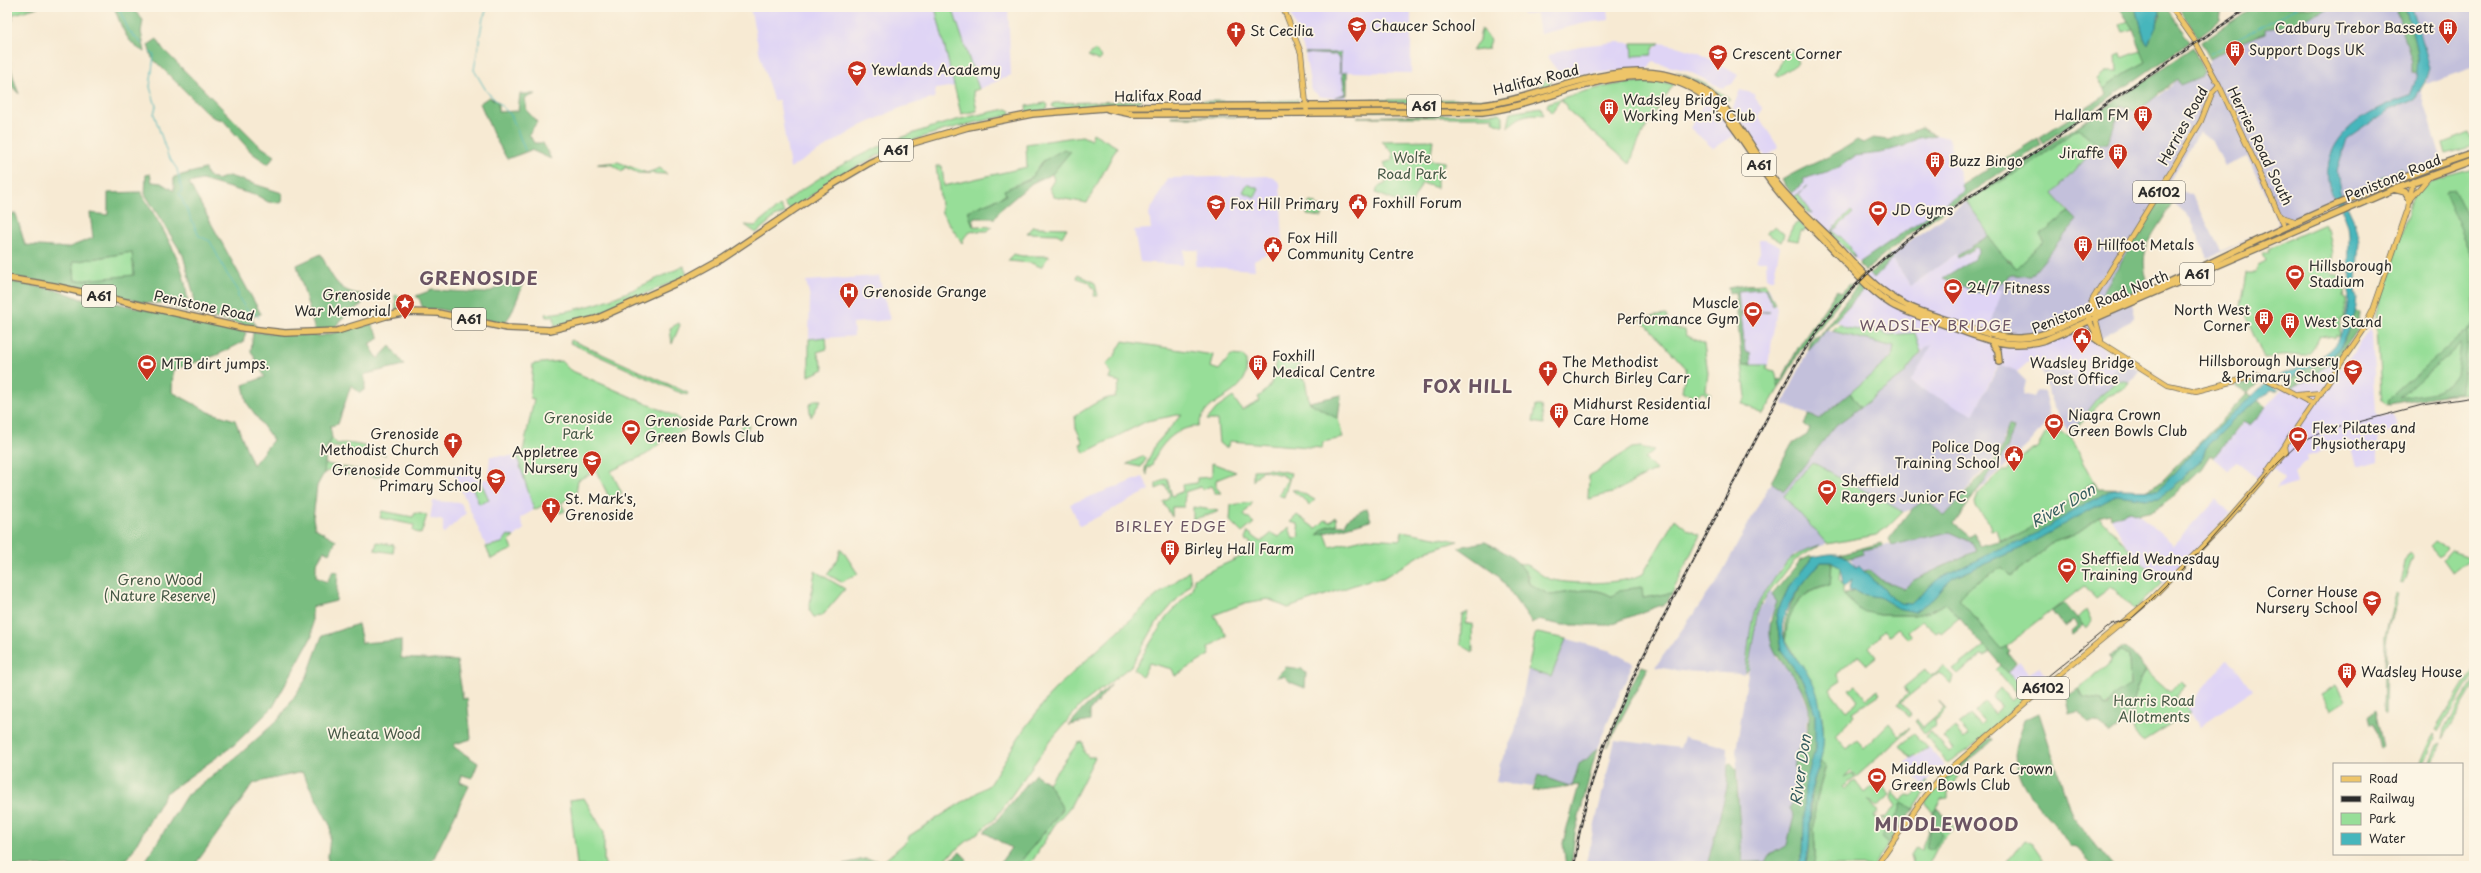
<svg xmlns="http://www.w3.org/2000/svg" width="2481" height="873" viewBox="0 0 2481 873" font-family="'Playpen Sans',sans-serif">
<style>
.built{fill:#dfd4f5}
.industrial{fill:#c3c0db;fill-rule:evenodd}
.green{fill:#97de98;stroke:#618462}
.forest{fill:#79bd80;stroke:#527456;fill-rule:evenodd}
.water{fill:#46b6bc;stroke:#387074}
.pier{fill:#f7ead3}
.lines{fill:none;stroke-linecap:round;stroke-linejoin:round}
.stream{stroke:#46b6bc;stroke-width:1}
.major-casing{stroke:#726e66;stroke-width:6}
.highway-casing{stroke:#726e66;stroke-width:8}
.major{stroke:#eec569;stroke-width:4.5}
.highway{stroke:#eec569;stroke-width:5.5}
.tram{stroke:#2b2b2b;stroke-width:1}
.rail-casing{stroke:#2b2b2b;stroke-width:2.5}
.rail{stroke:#fcf5e5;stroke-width:1;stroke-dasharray:3;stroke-linecap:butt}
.labels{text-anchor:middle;stroke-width:3.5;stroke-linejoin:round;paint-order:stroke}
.shield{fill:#fcf5e5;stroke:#6a6863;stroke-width:1}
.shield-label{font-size:13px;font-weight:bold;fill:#2b2b2b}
.poi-label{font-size:14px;fill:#2b2b2b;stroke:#fcf5e5;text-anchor:start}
.street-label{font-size:14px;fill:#2b2b2b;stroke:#fcf5e5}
.park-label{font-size:14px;fill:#465846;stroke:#fcf5e5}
.neighbourhood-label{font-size:15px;letter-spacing:1px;fill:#6b5463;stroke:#fcf5e5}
.water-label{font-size:15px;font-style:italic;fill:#345c5e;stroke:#fcf5e5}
.district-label{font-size:18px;font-weight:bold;letter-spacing:1px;fill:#6b5463;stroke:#fcf5e5}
</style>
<rect width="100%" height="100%" fill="#fcf5e5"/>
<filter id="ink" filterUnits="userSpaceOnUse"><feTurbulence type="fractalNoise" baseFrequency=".025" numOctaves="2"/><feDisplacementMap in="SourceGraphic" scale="8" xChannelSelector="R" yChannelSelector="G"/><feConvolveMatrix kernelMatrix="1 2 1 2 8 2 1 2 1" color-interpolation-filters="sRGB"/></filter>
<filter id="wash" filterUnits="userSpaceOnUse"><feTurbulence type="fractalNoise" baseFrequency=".012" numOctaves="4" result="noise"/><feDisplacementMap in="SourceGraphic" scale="16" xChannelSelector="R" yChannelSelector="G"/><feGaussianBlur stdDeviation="0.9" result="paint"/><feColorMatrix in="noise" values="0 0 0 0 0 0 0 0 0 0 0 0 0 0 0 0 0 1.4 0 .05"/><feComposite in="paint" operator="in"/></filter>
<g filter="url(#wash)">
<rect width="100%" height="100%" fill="#f7ead3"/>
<path class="built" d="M750,7H935L955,86L936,89L934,98L900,108L861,126L790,168L779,100H773L760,55Z
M952,7H1008L1011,75L979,89Z
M1288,7H1411V73L1348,72L1346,100L1319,96L1311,89L1305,53Z
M1521,7H1608L1609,20L1585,23L1540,34L1537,14L1523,15Z
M1617,42L1632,43L1633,56L1651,52L1660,43L1676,46L1699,53L1738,75L1732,84L1722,88L1688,71L1652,62L1649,68L1565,76L1560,74L1547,57L1562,50L1580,46Z
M1740,90L1755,94L1754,98L1763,109L1758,116L1779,148L1766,157L1734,113L1733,107Z
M1705,101L1725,120L1735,135L1713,148L1690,128Z
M1936,135L1949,138L1964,191L1859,263L1804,209L1791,193L1804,183L1803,179L1836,169L1855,156L1904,146L1918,138Z
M1271,176L1280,183L1283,246L1254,260L1255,270L1195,266L1199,250H1184L1183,265L1140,262L1134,230L1151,229L1149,213L1168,178Z
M1759,240H1766L1780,247L1773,279H1767L1766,261H1756L1760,252Z
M1976,247L1979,250L1974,259L1982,294L1994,287L2002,290L1988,336L2075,326L2092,342L2123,361L2118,368L2097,389L2080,378L2055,368L2042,373L2033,358L2017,372L1998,365L1973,416L1910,383L1926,347L1921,352L1915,333L1889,335L1870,327L1867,331L1846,328L1836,321L1864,289L1859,283L1890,255L1911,286L1956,254L1959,258Z
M879,276L890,320L853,323L854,336L809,339L810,298L806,281Z
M1769,288L1777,309L1768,365H1751L1750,352L1745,353L1738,291Z
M2370,328L2372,333L2376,413L2379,417L2393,414L2398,430L2378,433V461L2356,467L2349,439L2333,443L2334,447L2306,456L2307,461L2294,472L2297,484L2275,489L2284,478L2272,468L2262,481L2236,461L2228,470L2214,458L2244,422L2249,425L2280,391L2308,380L2329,363L2342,369Z
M490,456H517L534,510L520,518L524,529L514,537L508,535L502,543L486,546L452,469L488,480Z
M1143,477L1150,490L1080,526L1070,504Z
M2216,499L2230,514L2163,584L2124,542L2111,518L2130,511L2139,514L2174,545Z
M433,501L461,503L466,513L443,534V520L430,519Z
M2227,660L2238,670L2252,690L2200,726L2187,708Z
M2019,661L2029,674L2038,666L2045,674L2039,679L2042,686L2030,695L2008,673Z
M1928,747L1944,765L1923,786L1905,764L1914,755L1916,757Z"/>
<path class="industrial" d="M2331,7H2396L2442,161L2334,202L2208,258L2190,218L2162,194L2097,304L2103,307L2130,295L2135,315L2131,321L2092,342L2075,326L2046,337L2022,342L1987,336L2002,290L1994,287L2057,243L2077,220L2053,194L2098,145L2108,143L2121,105L2159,96L2178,79L2180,85L2202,76L2210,59L2241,42L2266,33L2265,29L2295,24ZM2199,132L2213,142L2225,166L2248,157L2278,221V226L2221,251L2192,195L2167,185Z
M2412,7H2474V67L2426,84L2429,68Z
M1966,201L1987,230L1988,236L1957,256L1956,254L1911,286L1890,255Z
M1825,330L1894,346L1892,357L1819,419L1783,404L1808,350Z
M1932,345L1910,383L1973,415L1999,365L2017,372L2026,381L2023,394L2034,397L2037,391L2044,392L2050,416L2048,421L2029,444L1976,493L2008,447V441L2014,428L2009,426L2004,433L2003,445L1992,460L1945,516L1925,500L1912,509L1903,512L1812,462L1784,496L1827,544L1796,554L1779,570L1753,617L1745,672L1743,674L1681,671L1655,667L1718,580L1771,482L1784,491L1836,425L1903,375L1926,347Z
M2123,361L2139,371L2130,382L2119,380L2099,397L2070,435L2053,406L2042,373L2055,368L2080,378L2097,388Z
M1949,532L1971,542L1976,551L1914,580L1904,589L1881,580L1869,570L1864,571L1859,566L1856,567L1850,558L1863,554V550Z
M1770,591L1777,602L1769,620L1777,658L1788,669L1800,686L1809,710L1805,740L1796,752V793L1790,808L1794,816L1787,845L1770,855L1766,862H1742L1736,751L1757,614Z
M1564,638L1611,651L1633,663L1597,748L1587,759L1579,764L1572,787L1538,775L1533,787L1496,782L1500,764L1515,732L1528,670L1551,677L1566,639Z
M1684,737L1728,747L1727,788L1707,866H1585L1615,740L1680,748Z"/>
<path class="green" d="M7,7H38L11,15Z
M935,7H952L979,89L973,91L977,111L961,114Z
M2128,21L2133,29L2122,32L2119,25Z
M1481,29L1491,40L1488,49L1472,51L1479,40Z
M1632,43H1660L1654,47L1651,55L1633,56Z
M1095,50L1102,58L1099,61L1088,56Z
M1786,51H1793L1798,63L1778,77L1776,74Z
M2141,51L2146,62L2127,72L2104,89L2097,79L2105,72H2117L2116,56L2121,54L2122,58Z
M1676,72C1694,79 1716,87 1730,100L1726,101L1711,89Z
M1547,78L1551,81L1549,87L1502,102L1358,103L1359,100L1497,99L1520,94L1540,87Z
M1655,81L1674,84C1656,111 1639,134 1630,164L1570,112L1561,99L1551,113L1547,106L1548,103C1583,90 1618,82 1655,81Z
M1141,98L1138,104L1055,109L1052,106L1054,103L1134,101Z
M1298,100V103L1256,104L1257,101Z
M1046,103L1048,105L1047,109L1027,113L1026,106Z
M1500,106L1484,110L1365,111L1321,108Z
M1541,107L1544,115C1528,113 1521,115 1508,127L1511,112Z
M1007,109L1011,111L1010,115C974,123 938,130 904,144C863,160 826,185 790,210L784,203C849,152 928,123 1007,109Z
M1153,109H1268L1285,112H1156Z
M1500,113L1503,116V126L1493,121V117H1357Z
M2078,128L2098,145L2053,194L2069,212L2041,235L2044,241L2015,270L2009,260L2002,257L1988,236L1987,230L1966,201L2028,166Z
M1093,133L1117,147L1087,203L1054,197L1049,188L1054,180L1052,174L1070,152L1043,161L1030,179L1005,190L1006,195L968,211L973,226L992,227L988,231C974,231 967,229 962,243L942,213L936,166H942L944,186L1027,167L1026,144L1082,136L1091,140Z
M2469,133L2474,146L2446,154L2443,143Z
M1433,140L1430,160L1445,162L1437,176V188L1422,183L1410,207L1376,193L1378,187L1385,184L1389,175L1384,163L1393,160V153L1382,141Z
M618,162L647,173L660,168L667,174L638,173L625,167L622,172L613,165L597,164Z
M2401,168V174L2384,181L2380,179V177L2385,175L2386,177L2397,172V170Z
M2474,169V393L2437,395L2386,404L2382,400L2381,393L2376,313L2415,190L2439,178Z
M1247,184L1259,189L1255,197L1243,192Z
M1808,186L1798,194L1812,213L1807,212L1794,197Z
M1311,202L1316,203V206L1322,207V217L1307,215L1308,204Z
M780,206L785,213L775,217L756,233L745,225L755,226Z
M1851,211L1853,213L1833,231L1838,237L1840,236L1849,245L1855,258L1831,234L1834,228Z
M1799,222L1806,229L1804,232L1801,231L1798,241L1787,239L1793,226Z
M2325,224L2326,229L2328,228L2333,253L2330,274L2345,276L2344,280H2348L2344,297L2347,298L2344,319H2341L2339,336L2336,335L2335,338L2320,336C2306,366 2304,353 2279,355C2274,356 2269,359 2264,359L2241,306L2247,273H2256L2258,265L2266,261L2263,252H2269L2268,249Z
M1033,226L1036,227L1067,228L1062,237L1057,234L1027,233Z
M1775,226L1784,234L1781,242L1766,233Z
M132,252L135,275L75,282L73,262Z
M1013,254L1022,256H1049L1041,267L1031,263L1008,261Z
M684,266L687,275L682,278L598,314L555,326L554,316L546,317L545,314C597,310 636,288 684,266Z
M1078,274L1095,283L1098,296H1094L1095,291L1089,282L1077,278Z
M1765,284L1775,304L1773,306L1766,288L1759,289L1755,285H1746Z
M395,295L411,301L413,305L411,308L396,309Z
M1666,315L1669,324L1678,329L1685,330L1686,335L1704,344L1708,373L1706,390L1711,394L1709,397L1702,391L1695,398L1682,391L1686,368L1640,318Z
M679,323L680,325L672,344L670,328Z
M1839,324L1846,328L1867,331L1870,327L1889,335L1915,333L1921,352L1903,375L1861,407L1850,393L1892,357L1894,347L1832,331Z
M826,337L827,349L817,352L824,369L809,376V339Z
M571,340L688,393L687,395L676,391L570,343Z
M1123,341L1213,355L1210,367L1219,370L1231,355L1242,356L1246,360C1246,366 1247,374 1244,379C1233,400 1206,398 1198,427C1178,425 1157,446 1152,466L1147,468V475L1145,468L1155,445L1182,414L1147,421L1084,453L1080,444L1083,443L1076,428L1075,416C1088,408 1100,398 1115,397L1120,382L1109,379L1111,374L1106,364L1115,355Z
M1278,358L1300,359L1302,379H1305L1309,402L1338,419L1343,438L1323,442L1322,448L1229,441L1228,447H1224L1219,443L1217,420H1207L1216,409L1233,397L1242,410L1260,401L1258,397C1279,383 1269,376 1278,358Z
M561,361L570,370L677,417L687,429L664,440L647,454L611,471L622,493L610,499L596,471L578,480L576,495L561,503L565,511L560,513L553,500L534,510L517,456H522L534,399L530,398L533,364Z
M1742,365H1767L1766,369L1775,371L1779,388L1763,415L1742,403L1746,397Z
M2119,380L2130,382L2126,388L2108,395L2070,435L2094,481C2068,502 2032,536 1999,540L1996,529L1991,530C1990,519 1978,514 1975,503L1978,494L2002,471H2006L2032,449L2037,448L2050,426L2069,436L2099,397Z
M815,400H821L811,417L809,405Z
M1536,406H1541L1544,424L1533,422Z
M737,416L749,425L748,429L740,434L742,424Z
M332,438L337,444C345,441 379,447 386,455L327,446Z
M1640,447L1654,450L1645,459L1656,470L1612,493L1588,499L1589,476L1632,448Z
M1144,456L1146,459L1141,467L1127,464Z
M1812,462L1903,512L1889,526L1876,535L1827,544L1784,496Z
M1212,463L1236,472L1216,480V487L1221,493H1215L1211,486L1203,489L1200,487L1185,492L1184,507H1172V517L1163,502L1167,500L1170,494L1165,485L1156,489V484L1167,478L1172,496L1183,491L1182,485L1197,483V478L1212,477Z
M325,464L383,474L377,477L337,473L332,469L324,473Z
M1269,469L1291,473L1284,497L1278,495L1288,479L1282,475L1262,470L1253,481V470Z
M481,482L489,500L479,504L472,486Z
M1292,490H1297L1315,500L1309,506L1306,501Z
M1253,502L1244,515L1254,523L1242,533L1230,521L1231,505Z
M1193,507L1219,511C1209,516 1203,515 1193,520Z
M382,511L413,517L415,513L427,515L421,534L413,531L414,525L380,518Z
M1297,515L1316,529L1325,520L1330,522L1336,517L1337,524L1328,526L1318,534L1325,533L1330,547L1367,538L1400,540L1402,531L1458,541L1429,550L1383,578L1369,580L1288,608L1268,599L1245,603L1214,615L1227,636L1208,648L1210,655L1175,676L1172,669L1149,663L1142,677L1134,669L1166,618L1191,591L1194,583V578L1254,551L1249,541L1246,542L1245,539L1248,532L1261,542L1272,533L1279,537L1289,527L1293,539L1300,537L1298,524L1290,522Z
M2099,517L2162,583L2134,610L2115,589L2111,588L2096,599L2084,586L2001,650L1959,599L1967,588L2003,566L2011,577L2054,542L2074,535Z
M1675,519L1688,530L1700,535L1672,593L1643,598L1641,587L1613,597C1592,584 1572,593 1550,595L1529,584L1528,575L1518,563C1533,565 1535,572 1547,578C1565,586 1627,584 1643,574Z
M508,535L514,537L509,541L513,549L491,559L486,547L502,543Z
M2435,541L2447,548L2439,556L2430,546Z
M377,542L394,545L393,553L375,550Z
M1820,545L1794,561L1762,602L1757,614L1748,670L1745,672C1748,654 1749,634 1753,617C1756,606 1762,596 1769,587C1784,563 1792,554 1820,545Z
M841,548L858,574L841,582L827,574L838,559Z
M2451,550L2473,557L2453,573L2443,559Z
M2409,552L2413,556L2403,584L2400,583L2406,557Z
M1832,562L1840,566L1839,581L1843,586V595L1880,615H1914L1929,612L1946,603L1959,618L1941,633L1939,631L1936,633L1922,620L1908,631L1912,636L1908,639L1898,628L1889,635L1884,630L1879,634L1880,636L1869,647L1877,657L1867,665L1858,655L1837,674L1841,681L1829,689L1846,711L1858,701L1849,689L1855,685L1866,699L1877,690L1880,694L1853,712L1855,715L1835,736L1847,749L1857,740L1864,748L1889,723L1899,736L1909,728L1910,729L1856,777L1851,771L1844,778L1852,774L1855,778L1843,787L1845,789L1855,781L1864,793L1878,781L1890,795L1877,807L1868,799L1878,812L1874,817L1889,827L1882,837L1889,844L1873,866H1813C1818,851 1813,839 1814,823C1814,804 1821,784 1826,766L1820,762C1832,711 1811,682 1785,640C1787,634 1786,628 1788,622C1793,603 1810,587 1830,585Z
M815,571L845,589L822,616L814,617L809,610Z
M1189,571L1191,582L1187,588L1157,622L1132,665L1081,705L1050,741L995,819L936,866H878L908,840L909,836L989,785L1024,729L1053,691L1155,597Z
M2396,593L2399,594L2389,624L2386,642L2385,714L2383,712L2385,635Z
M2087,610L2093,623L2086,629L2077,618Z
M1468,612L1465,624L1472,623L1473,652L1460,644L1462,615Z
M1538,633L1566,639L1551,677L1528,670L1535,634Z
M1984,646L1990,652L1985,656L1981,655L1958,675L1953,670Z
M2120,651L2129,657L2130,685L2105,706L2102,700L2084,697L2078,688L2107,666L2115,653Z
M2001,665L2030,695L1969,749L1947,763L1926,736L1931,732L1949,752L1953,749L1943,737L1955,728L1964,739L1969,735L1959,724L1970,715L1980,726L1984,722L1975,712L1985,702L1995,713L2001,708L1992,696L2000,688L2010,700L2017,695L1996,670Z
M1943,666L1953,676L1951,684L1939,672L1901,702L1911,715L1908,717L1897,704L1908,693L1904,687L1925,670L1932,676Z
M2474,667V673L2438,732L2435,730Z
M2146,670L2170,692L2181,681L2186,685L2175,697L2191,712L2143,742L2127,719L2132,716C2131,699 2137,684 2146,670Z
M2474,680V685L2442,739L2444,729Z
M2336,685L2345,701L2331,710L2321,694Z
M1939,701L1946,710L1934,721L1935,726L1925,734L1915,721L1917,720L1923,727L1944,709Z
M1914,734L1927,748L1911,758L1900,746Z
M2433,734L2435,738L2424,764H2420Z
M1083,742L1084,752L1088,757H1095L1070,807L1055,824L1033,860L1026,866H1017L1063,809L1048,783L1078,743Z
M2441,743L2432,764H2429L2437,745Z
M1956,772L1958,775L1952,790L1948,791V798L1941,799L1933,813L1925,803L1945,778L1947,780Z
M1927,781L1928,788L1914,809L1899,811L1891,824L1880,818L1885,817L1896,806L1892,800L1893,791L1901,800L1907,795L1912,796Z
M584,798L604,832V861L606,866H577L570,800Z
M1946,819L1954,827L1939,844L1928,866H1914L1911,855L1916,847L1921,850L1930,825L1932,827L1926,847L1942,826L1946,828Z
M2024,840L2032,844L2047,866H2004Z"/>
<path class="forest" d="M7,7L13,18C3,42 10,71 19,94L7,81Z
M114,7H131L143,20L141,32L145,52C126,44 121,25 114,7Z
M2119,7H2136L2144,38L2145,41L2149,42L2160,16L2156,7H2166L2190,42L2043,144L2040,137L2107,94L2104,89L2127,72L2146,62L2133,29Z
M2178,7H2221L2219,21L2198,37Z
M2253,7H2331L2295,24L2266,29V33L2241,42L2210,59L2201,42Z
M2405,7L2418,52V73L2412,72V62L2397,12Z
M157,39L163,49L260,146L275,156L268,164L252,153L223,120L214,118L205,111L152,58L148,45Z
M2193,48L2204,72L2202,76L2180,85L2177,79L2137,112L2121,105L2108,143L2098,145L2078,128L2028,166L1966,201Z
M1305,53H1341L1340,73L1339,59L1335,54L1333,55Z
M1347,72V95L1335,97L1345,94L1342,73Z
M520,94H536L525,98L527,111L537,122L529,134L534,143H543L551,159L531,150L507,159L493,134L480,103L489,97L498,102V112L518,111Z
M1185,101H1257L1256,104L1186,105Z
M1171,116H1256V117H1171Z
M1921,128L1936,135L1918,138L1904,146L1880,153L1855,156L1836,169L1803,179L1804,183L1791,193L1782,180C1806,165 1834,157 1857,140L1863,143L1873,138L1888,140Z
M2038,138L2041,145L1911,233L1865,271L1860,266L1859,263L1964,191L1962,185Z
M1064,149L1070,152L1052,174L1032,183L1000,210L995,218H974L973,226L968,211L1006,195L1004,190L1030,179L1043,161Z
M205,169L207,175L216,180L229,176L282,193L281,203L268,202L258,196L202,180L189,183L261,314L252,317L256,328L193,313L194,296L183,255L145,194L146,175L150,174L152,182L161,183L174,191V177Z
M2454,189L2474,231V259L2445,193L2447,190Z
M141,192C162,230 191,268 187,313L164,303H146L77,287L7,276V214H16L25,245L67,248L93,238L90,213L108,215V193ZM132,252L134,275L75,281L73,262Z
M2162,193L2172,204C2154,235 2135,249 2149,285L2099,307L2097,304L2099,299Z
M2069,212L2077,220L2031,276L2011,275L1982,294L1943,278L1974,259L1979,250L1976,247L1958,258L1957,256L1988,236C1997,249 2006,258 2015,269L2044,241L2041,235Z
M321,254C330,273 337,293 361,294L362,304L340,320L335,328L315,331L297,265Z
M1890,255L1893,258L1873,279L1869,274Z
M7,281L61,291L81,299H98L246,332L243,342L217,355L173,370L172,392L209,412L235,420L253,465L273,440L247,403L243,385L265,377L251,351L253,332L321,336L371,324L380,338L369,344L378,359L390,346L404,365L366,374L363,377L365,378V389L360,393L351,385L338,424L330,426L332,438L327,446L324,473L317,486L313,518L315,528L336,540L330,553L324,551L316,564V577L327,582L333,571L338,572L336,601L312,607V636L273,707L234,745L165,794L129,857L112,866H7Z
M508,283L523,285L511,314L504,324L439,309H423L420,300L416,296L432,290L486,293Z
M1859,283L1864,289L1808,350L1812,339L1820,335Z
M1850,284L1852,285L1800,351L1779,388L1777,380L1782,379L1798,348L1837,290L1841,293Z
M1746,285H1755L1759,289L1738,291L1740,313L1770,311L1741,314L1745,352H1750L1751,365H1742L1735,292L1729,293L1728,288Z
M2355,311L2360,312L2359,322L2362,324L2333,365L2329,363L2308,380L2297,384L2293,387L2286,383C2300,368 2323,366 2338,351C2344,345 2353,320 2355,311Z
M2474,324V327L2467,333C2471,342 2461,379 2461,392L2389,404L2388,400ZM2461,344L2457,375L2449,386L2435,392L2400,398Z
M2261,380L2248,393L2266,407L2249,425L2243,422L2214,458L2210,455L2201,469L2162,506L2152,511L2139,514L2130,511L2111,518L2109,514L2099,517L2074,535L2054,542L2011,577L2002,567L1967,588L1959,599L2001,649L2006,645L2009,650L2007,652L2016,663L2008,673L1946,603L1929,612L1914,615H1880L1861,611L1843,595L1855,591L1860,594L1864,571L1869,570L1881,580L1904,589L1914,580L1976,551L1971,542L1949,532L1892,545L1889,539L1912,509L1925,500L1945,516C1961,497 1993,467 2003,446C2006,438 2003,434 2009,425L2014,428L2008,441V447L1954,524L1970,537L1975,533L1979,546L2012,538L2031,528L2094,481L2098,489L2146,490L2162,481L2248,393L2234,385Z
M1850,393L1861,407L1836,425L1784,491L1771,482L1792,444L1807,435L1810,429L1804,424L1809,415L1819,419Z
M1341,395L1338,419L1309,402Z
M1367,508L1371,520L1318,535C1324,525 1334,524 1345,525L1347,519Z
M1485,542C1504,551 1526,563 1529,584L1550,595C1573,593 1591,584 1613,597L1619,590L1642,587L1643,598L1672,593L1667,603L1608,625H1562L1538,620L1532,623L1497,574L1458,547Z
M1881,543L1883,546L1863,550V554L1850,558L1840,554Z
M1811,556L1813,557L1790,585L1776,614L1781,651L1804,681L1815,714L1816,737L1803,853L1798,866H1707L1727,788L1728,764L1731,763L1736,769L1742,862H1766L1770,855L1787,845L1794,816L1790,808C1799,786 1792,775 1796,754C1797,749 1802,745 1804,741C1808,735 1810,715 1809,708C1797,661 1753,659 1777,602L1772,595L1800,561Z
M1821,562H1832L1830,585C1810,586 1793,603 1788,622C1786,628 1787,634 1785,640C1781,608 1801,585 1821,562Z
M2064,603L2083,625L2072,634L2070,631L2077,625L2073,620L2064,627L2053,613L2052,611Z
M358,624L362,643L401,640V658L457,661L463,699L467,698L471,739L455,744L454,747L478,763L472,778L462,775L460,782L469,786L430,866H327L331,827L302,772L254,783L194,866H145V862L186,796L239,755L280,718L306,679L322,636Z
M2121,648L2127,649L2146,670C2137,684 2131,699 2132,716L2110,733L2096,723H2088L2078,711L2069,714L2066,697L2078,688L2084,697L2102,700L2105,706L2109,705L2112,697L2130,685L2129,657L2120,651L2111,659L2109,656Z
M1641,666L1648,668L1606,748L1624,701Z
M1286,667L1302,669L1306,673L1305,688L1290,682L1284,676L1276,677Z
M1112,684L1090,711V721L1069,725L1084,708Z
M2375,710L2383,747L2380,749L2374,724L2371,725L2369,717Z
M2039,713L2072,816L2113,866H2094L2077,848L2070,847C2053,815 2015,793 2015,752C2015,742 2021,730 2024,720Z
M1989,738L1993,739L1992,741L1947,780L1945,778Z
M1597,748L1575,833L1571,866H1566L1563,843L1579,785L1533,791L1538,775L1572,787L1579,764L1587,759Z
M1820,762L1826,765C1821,784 1814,803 1814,823C1813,839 1818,851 1813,866H1805L1809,853L1812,788Z
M1035,774L1048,783L1063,809L1017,866H998L1011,848L984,832L996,821Z
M1902,802L1914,809L1889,844L1881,837L1899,812Z
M1937,808L1946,819V829L1942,826L1939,830L1943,835L1932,850L1926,847C1929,835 1930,816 1937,808Z
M960,852L967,859L965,866H943Z
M864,859L884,861L878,866L844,864Z"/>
<path class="water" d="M2136,7H2156L2159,11L2157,25L2148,44L2144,38Z
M2405,7H2412L2429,68L2425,82L2414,100L2389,110L2347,139L2337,171L2340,191L2354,221L2359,242L2355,294L2357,297L2355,313L2347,334L2339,350L2329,358L2294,375L2278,390H2271L2236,418L2206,448L2202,459L2187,471L2183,479L2159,498L2146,499L2117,495L2024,547L1953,578L1939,591L1943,588L1936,597L1914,612L1898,608L1879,597L1860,594L1855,591H1849L1852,580L1845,587L1843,586L1840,566L1832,562H1821C1805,581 1773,614 1785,641C1791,654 1801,663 1808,674C1817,687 1820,704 1822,720C1824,733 1824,749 1820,762C1818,772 1813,781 1811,791C1808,816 1813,842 1805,866H1798L1803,853L1805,786L1815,750V714L1804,681L1781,651L1776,614L1790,585L1813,557C1832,553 1844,550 1856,567L1859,566L1872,580L1884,588L1888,594L1901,603L1911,604L1938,579L1999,549L2022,541L2109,491L2120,489L2157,490L2174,474L2199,445L2266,383C2288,368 2332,361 2341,333C2344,324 2347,314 2348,304C2350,294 2348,285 2351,277C2345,258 2353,238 2346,220C2342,207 2330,195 2328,181C2323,133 2372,108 2410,95C2425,64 2414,39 2405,7Z"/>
<path class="pier" d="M2274,375L2287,384L2279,390L2265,382Z"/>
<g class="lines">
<path class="stream" d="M118,7L129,31L143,45
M488,7L483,18L474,70L487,92L511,115L525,150
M150,52L154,55L150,87L156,106L154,114L168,156L177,169L182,191L179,193L199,236L210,241L227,274L238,290V297L247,310L255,313L259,318
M2210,54L2298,7"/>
</g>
</g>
<g filter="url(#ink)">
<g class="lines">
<g class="major-casing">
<path id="major" d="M1283,7L1301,53L1307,114
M2171,7L2195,41L2219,85L2285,227
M2219,85L2212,93L2201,121L2172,170L2091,302L2088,313L2090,322L2100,342L2168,385L2196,391L2259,375L2313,404
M2410,200L2429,177
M2282,217L2297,222
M2095,297L2094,313L2101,340
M2364,327L2372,311
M2297,395L2321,393
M2269,469L2285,446
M1876,866L1924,797L1942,776L2056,677L2151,599L2229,519L2286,453L2285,446L2289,439L2369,322L2408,209L2413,181"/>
</g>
<g class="highway-casing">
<path id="highway" d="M1108,109L1132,114L1482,112C1544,106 1613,62 1674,81C1727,97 1745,151 1778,191C1796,214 1817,232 1836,253C1853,270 1870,291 1891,304C1910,315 1933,320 1954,328C1985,340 2012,350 2045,340L2394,189L2474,160
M2394,189L2405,192L2410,200
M7,278L54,286L243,328L285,333L337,331L386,316L409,312L438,313L507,328L550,330L596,319L683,280L721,259L825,189L869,163L913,143L968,127L1032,114L1116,107L1483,105C1545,98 1605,61 1667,75C1729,88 1743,139 1777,184C1794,205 1814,222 1833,241C1852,261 1871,285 1895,299C1916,312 1942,318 1965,326C1983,332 2001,339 2020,338C2047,337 2066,323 2090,314C2158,291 2222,256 2288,226C2348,198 2411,173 2474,153
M2075,328L2085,331L2100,342
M1992,342L1998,351L1999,362"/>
</g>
<use href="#major" class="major"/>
<use href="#highway" class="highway"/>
<path class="tram" d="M2042,681L2112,624L2132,618L2145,606L2206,545L2277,464L2300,442L2325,431L2422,405L2474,397"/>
<g class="rail-casing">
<path id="rail" d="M1574,866C1587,757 1636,670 1686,574C1722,505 1757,436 1794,367C1823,317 1861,275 1907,239L2249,7"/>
</g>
<use href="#rail" class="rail"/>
</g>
</g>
<defs>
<g id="school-pin" transform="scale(1)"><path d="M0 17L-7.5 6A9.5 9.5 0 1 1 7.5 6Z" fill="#c8321e" stroke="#fcf5e5"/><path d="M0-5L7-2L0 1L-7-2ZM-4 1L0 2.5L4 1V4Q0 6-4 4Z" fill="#fff"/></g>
<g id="building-pin" transform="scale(1)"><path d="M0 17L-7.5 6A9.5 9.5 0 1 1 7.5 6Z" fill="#c8321e" stroke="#fcf5e5"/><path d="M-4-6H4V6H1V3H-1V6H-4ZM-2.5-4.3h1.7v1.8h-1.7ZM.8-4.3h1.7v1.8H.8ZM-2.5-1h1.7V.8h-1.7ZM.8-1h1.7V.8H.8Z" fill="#fff"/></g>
<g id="church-pin" transform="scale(1)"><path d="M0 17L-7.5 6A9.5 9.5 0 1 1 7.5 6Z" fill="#c8321e" stroke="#fcf5e5"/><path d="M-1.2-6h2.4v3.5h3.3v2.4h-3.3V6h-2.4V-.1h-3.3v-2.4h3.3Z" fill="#fff"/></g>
<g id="civic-pin" transform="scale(1)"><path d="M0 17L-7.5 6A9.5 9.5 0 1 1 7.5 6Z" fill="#c8321e" stroke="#fcf5e5"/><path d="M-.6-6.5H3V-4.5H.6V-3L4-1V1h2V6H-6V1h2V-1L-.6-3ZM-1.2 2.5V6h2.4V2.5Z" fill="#fff"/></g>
<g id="stadium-pin" transform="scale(1)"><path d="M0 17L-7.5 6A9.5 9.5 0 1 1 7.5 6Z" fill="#c8321e" stroke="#fcf5e5"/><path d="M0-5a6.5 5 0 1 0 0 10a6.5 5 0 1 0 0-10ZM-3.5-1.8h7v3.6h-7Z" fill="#fff"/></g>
<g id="hospital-pin" transform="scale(1)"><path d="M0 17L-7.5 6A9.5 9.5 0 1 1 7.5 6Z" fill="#c8321e" stroke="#fcf5e5"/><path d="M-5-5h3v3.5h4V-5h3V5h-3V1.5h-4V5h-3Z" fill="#fff"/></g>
<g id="sight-pin" transform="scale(1)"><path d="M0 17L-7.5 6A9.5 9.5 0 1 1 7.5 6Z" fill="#c8321e" stroke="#fcf5e5"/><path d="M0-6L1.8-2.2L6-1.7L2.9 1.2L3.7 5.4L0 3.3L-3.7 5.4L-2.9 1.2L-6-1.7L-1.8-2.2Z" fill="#fff"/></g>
</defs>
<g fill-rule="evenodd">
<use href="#school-pin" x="1357" y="26"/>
<use href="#building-pin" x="2448" y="28"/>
<use href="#church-pin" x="1236" y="31"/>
<use href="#building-pin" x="2235" y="50"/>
<use href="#school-pin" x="1718" y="54"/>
<use href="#school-pin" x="857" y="70"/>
<use href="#building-pin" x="1609" y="108"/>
<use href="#building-pin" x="2143" y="115"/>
<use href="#building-pin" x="2118" y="153"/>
<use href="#building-pin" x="1935" y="161"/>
<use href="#civic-pin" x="1358" y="203"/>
<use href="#school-pin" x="1216" y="204"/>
<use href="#stadium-pin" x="1878" y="210"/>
<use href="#building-pin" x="2083" y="245"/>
<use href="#civic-pin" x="1273" y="246"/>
<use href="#stadium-pin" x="2295" y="274"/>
<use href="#stadium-pin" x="1953" y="288"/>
<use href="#hospital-pin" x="849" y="292"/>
<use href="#sight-pin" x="405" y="303"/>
<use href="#stadium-pin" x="1753" y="311"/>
<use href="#building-pin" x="2264" y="318"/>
<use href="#building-pin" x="2290" y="322"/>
<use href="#civic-pin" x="2082" y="337"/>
<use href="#stadium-pin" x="147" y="364"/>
<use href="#building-pin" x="1258" y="364"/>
<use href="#school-pin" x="2353" y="369"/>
<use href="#church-pin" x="1548" y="370"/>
<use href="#building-pin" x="1559" y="412"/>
<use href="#stadium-pin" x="2054" y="423"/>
<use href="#stadium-pin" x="631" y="429"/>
<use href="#stadium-pin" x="2298" y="436"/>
<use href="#church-pin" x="453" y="442"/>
<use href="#civic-pin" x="2014" y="455"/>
<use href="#school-pin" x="592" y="460"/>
<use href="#school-pin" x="496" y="478"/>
<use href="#stadium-pin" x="1827" y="489"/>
<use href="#church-pin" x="551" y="507"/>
<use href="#building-pin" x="1170" y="549"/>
<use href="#stadium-pin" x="2067" y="567"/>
<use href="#school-pin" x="2372" y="600"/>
<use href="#building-pin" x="2347" y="672"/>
<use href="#stadium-pin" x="1877" y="777"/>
</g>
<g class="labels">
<g class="shield">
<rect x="1407" y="95" width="34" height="22" rx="3"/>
<rect x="879" y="139" width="34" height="22" rx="3"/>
<rect x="1742" y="154" width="34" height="22" rx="3"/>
<rect x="2133" y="181" width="52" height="22" rx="3"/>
<rect x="2180" y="263" width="34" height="22" rx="3"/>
<rect x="82" y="285" width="34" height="22" rx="3"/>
<rect x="452" y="308" width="34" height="22" rx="3"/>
<rect x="2017" y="677" width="52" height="22" rx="3"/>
</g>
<g class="shield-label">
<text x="1424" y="111">A61</text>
<text x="896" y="155">A61</text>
<text x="1759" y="170">A61</text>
<text x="2159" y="197">A6102</text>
<text x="2197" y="279">A61</text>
<text x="99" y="301">A61</text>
<text x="469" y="324">A61</text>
<text x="2043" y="693">A6102</text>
</g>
<g class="poi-label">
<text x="1371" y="31">Chaucer School</text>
<text x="2434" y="33" text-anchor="end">Cadbury Trebor Bassett</text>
<text x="1250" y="36">St Cecilia</text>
<text x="2249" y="55">Support Dogs UK</text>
<text x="1732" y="59">Crescent Corner</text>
<text x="871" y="75">Yewlands Academy</text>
<text x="1623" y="105">Wadsley Bridge<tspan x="1623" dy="16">Working Men's Club</tspan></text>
<text x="2129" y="120" text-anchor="end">Hallam FM</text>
<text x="2104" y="158" text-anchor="end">Jiraffe</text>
<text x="1949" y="166">Buzz Bingo</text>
<text x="1372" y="208">Foxhill Forum</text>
<text x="1230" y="209">Fox Hill Primary</text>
<text x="1892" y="215">JD Gyms</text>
<text x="1287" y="243">Fox Hill<tspan x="1287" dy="16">Community Centre</tspan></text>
<text x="2097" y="250">Hillfoot Metals</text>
<text x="2309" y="271">Hillsborough<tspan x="2309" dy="16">Stadium</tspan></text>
<text x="1967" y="293">24/7 Fitness</text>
<text x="863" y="297">Grenoside Grange</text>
<text x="391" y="300" text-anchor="end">Grenoside<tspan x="391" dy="16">War Memorial</tspan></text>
<text x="1739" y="308" text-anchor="end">Muscle<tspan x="1739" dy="16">Performance Gym</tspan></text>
<text x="2250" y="315" text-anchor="end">North West<tspan x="2250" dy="16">Corner</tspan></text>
<text x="2304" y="327">West Stand</text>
<text x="1272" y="361">Foxhill<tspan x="1272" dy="16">Medical Centre</tspan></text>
<text x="2339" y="366" text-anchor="end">Hillsborough Nursery<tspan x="2339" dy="16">&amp; Primary School</tspan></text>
<text x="1562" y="367">The Methodist<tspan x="1562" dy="16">Church Birley Carr</tspan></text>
<text x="2082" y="368" text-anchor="middle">Wadsley Bridge<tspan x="2082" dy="16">Post Office</tspan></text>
<text x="161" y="369">MTB dirt jumps.</text>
<text x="1573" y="409">Midhurst Residential<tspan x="1573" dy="16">Care Home</tspan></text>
<text x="2068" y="420">Niagra Crown<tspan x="2068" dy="16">Green Bowls Club</tspan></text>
<text x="645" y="426">Grenoside Park Crown<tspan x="645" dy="16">Green Bowls Club</tspan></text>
<text x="2312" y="433">Flex Pilates and<tspan x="2312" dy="16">Physiotherapy</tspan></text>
<text x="439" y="439" text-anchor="end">Grenoside<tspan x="439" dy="16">Methodist Church</tspan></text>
<text x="2000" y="452" text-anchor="end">Police Dog<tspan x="2000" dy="16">Training School</tspan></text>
<text x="578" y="457" text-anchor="end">Appletree<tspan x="578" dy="16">Nursery</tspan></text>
<text x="482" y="475" text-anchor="end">Grenoside Community<tspan x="482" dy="16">Primary School</tspan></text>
<text x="1841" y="486">Sheffield<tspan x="1841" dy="16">Rangers Junior FC</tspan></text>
<text x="565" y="504">St. Mark's,<tspan x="565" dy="16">Grenoside</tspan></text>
<text x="1184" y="554">Birley Hall Farm</text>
<text x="2081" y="564">Sheffield Wednesday<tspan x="2081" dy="16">Training Ground</tspan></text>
<text x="2358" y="597" text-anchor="end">Corner House<tspan x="2358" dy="16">Nursery School</tspan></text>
<text x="2361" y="677">Wadsley House</text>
<text x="1891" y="774">Middlewood Park Crown<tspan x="1891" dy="16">Green Bowls Club</tspan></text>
</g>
<g class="street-label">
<text transform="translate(1536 80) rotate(-14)" y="5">Halifax Road</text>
<text transform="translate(1158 96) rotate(-1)" y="5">Halifax Road</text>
<text transform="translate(2183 126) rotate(-61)" y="5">Herries Road</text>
<text transform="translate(2260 146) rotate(64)" y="5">Herries Road South</text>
<text transform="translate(2393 178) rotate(-22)" y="5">Penistone Road</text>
<text transform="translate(2100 302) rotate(-22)" y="5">Penistone Road North</text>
<text transform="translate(204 306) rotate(12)" y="5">Penistone Road</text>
</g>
<g class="park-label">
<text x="1412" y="163">Wolfe<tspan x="1412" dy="16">Road Park</tspan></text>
<text x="578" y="423">Grenoside<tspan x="578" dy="16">Park</tspan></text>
<text x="160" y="585">Greno Wood<tspan x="160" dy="16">(Nature Reserve)</tspan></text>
<text x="2154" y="706">Harris Road<tspan x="2154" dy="16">Allotments</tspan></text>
<text x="374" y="739">Wheata Wood</text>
</g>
<g class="neighbourhood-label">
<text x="1936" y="331">WADSLEY BRIDGE</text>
<text x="1171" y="532">BIRLEY EDGE</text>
</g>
<g class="water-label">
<text transform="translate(2063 506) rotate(-30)" y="5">River Don</text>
<text transform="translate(1801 770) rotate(-82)" y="5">River Don</text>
</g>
<g class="district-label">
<text x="479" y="285">GRENOSIDE</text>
<text x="1468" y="393">FOX HILL</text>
<text x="1947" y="831">MIDDLEWOOD</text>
</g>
</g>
<rect width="2481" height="873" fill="none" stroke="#fcf5e5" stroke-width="24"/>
<rect x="2333" y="763" width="130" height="92" fill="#fcf5e5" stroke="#a8a49b"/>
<rect x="2341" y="776" width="20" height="6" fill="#eec569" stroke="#a8a49b"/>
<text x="2369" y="783" font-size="12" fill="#2b2b2b">Road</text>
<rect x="2341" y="796" width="20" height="6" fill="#2b2b2b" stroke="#a8a49b"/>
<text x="2369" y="803" font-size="12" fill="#2b2b2b">Railway</text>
<rect x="2341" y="813" width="20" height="12" fill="#97de98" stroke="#a8a49b"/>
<text x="2369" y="823" font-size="12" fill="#2b2b2b">Park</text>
<rect x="2341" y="833" width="20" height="12" fill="#46b6bc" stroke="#a8a49b"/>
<text x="2369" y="843" font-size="12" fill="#2b2b2b">Water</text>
</svg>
